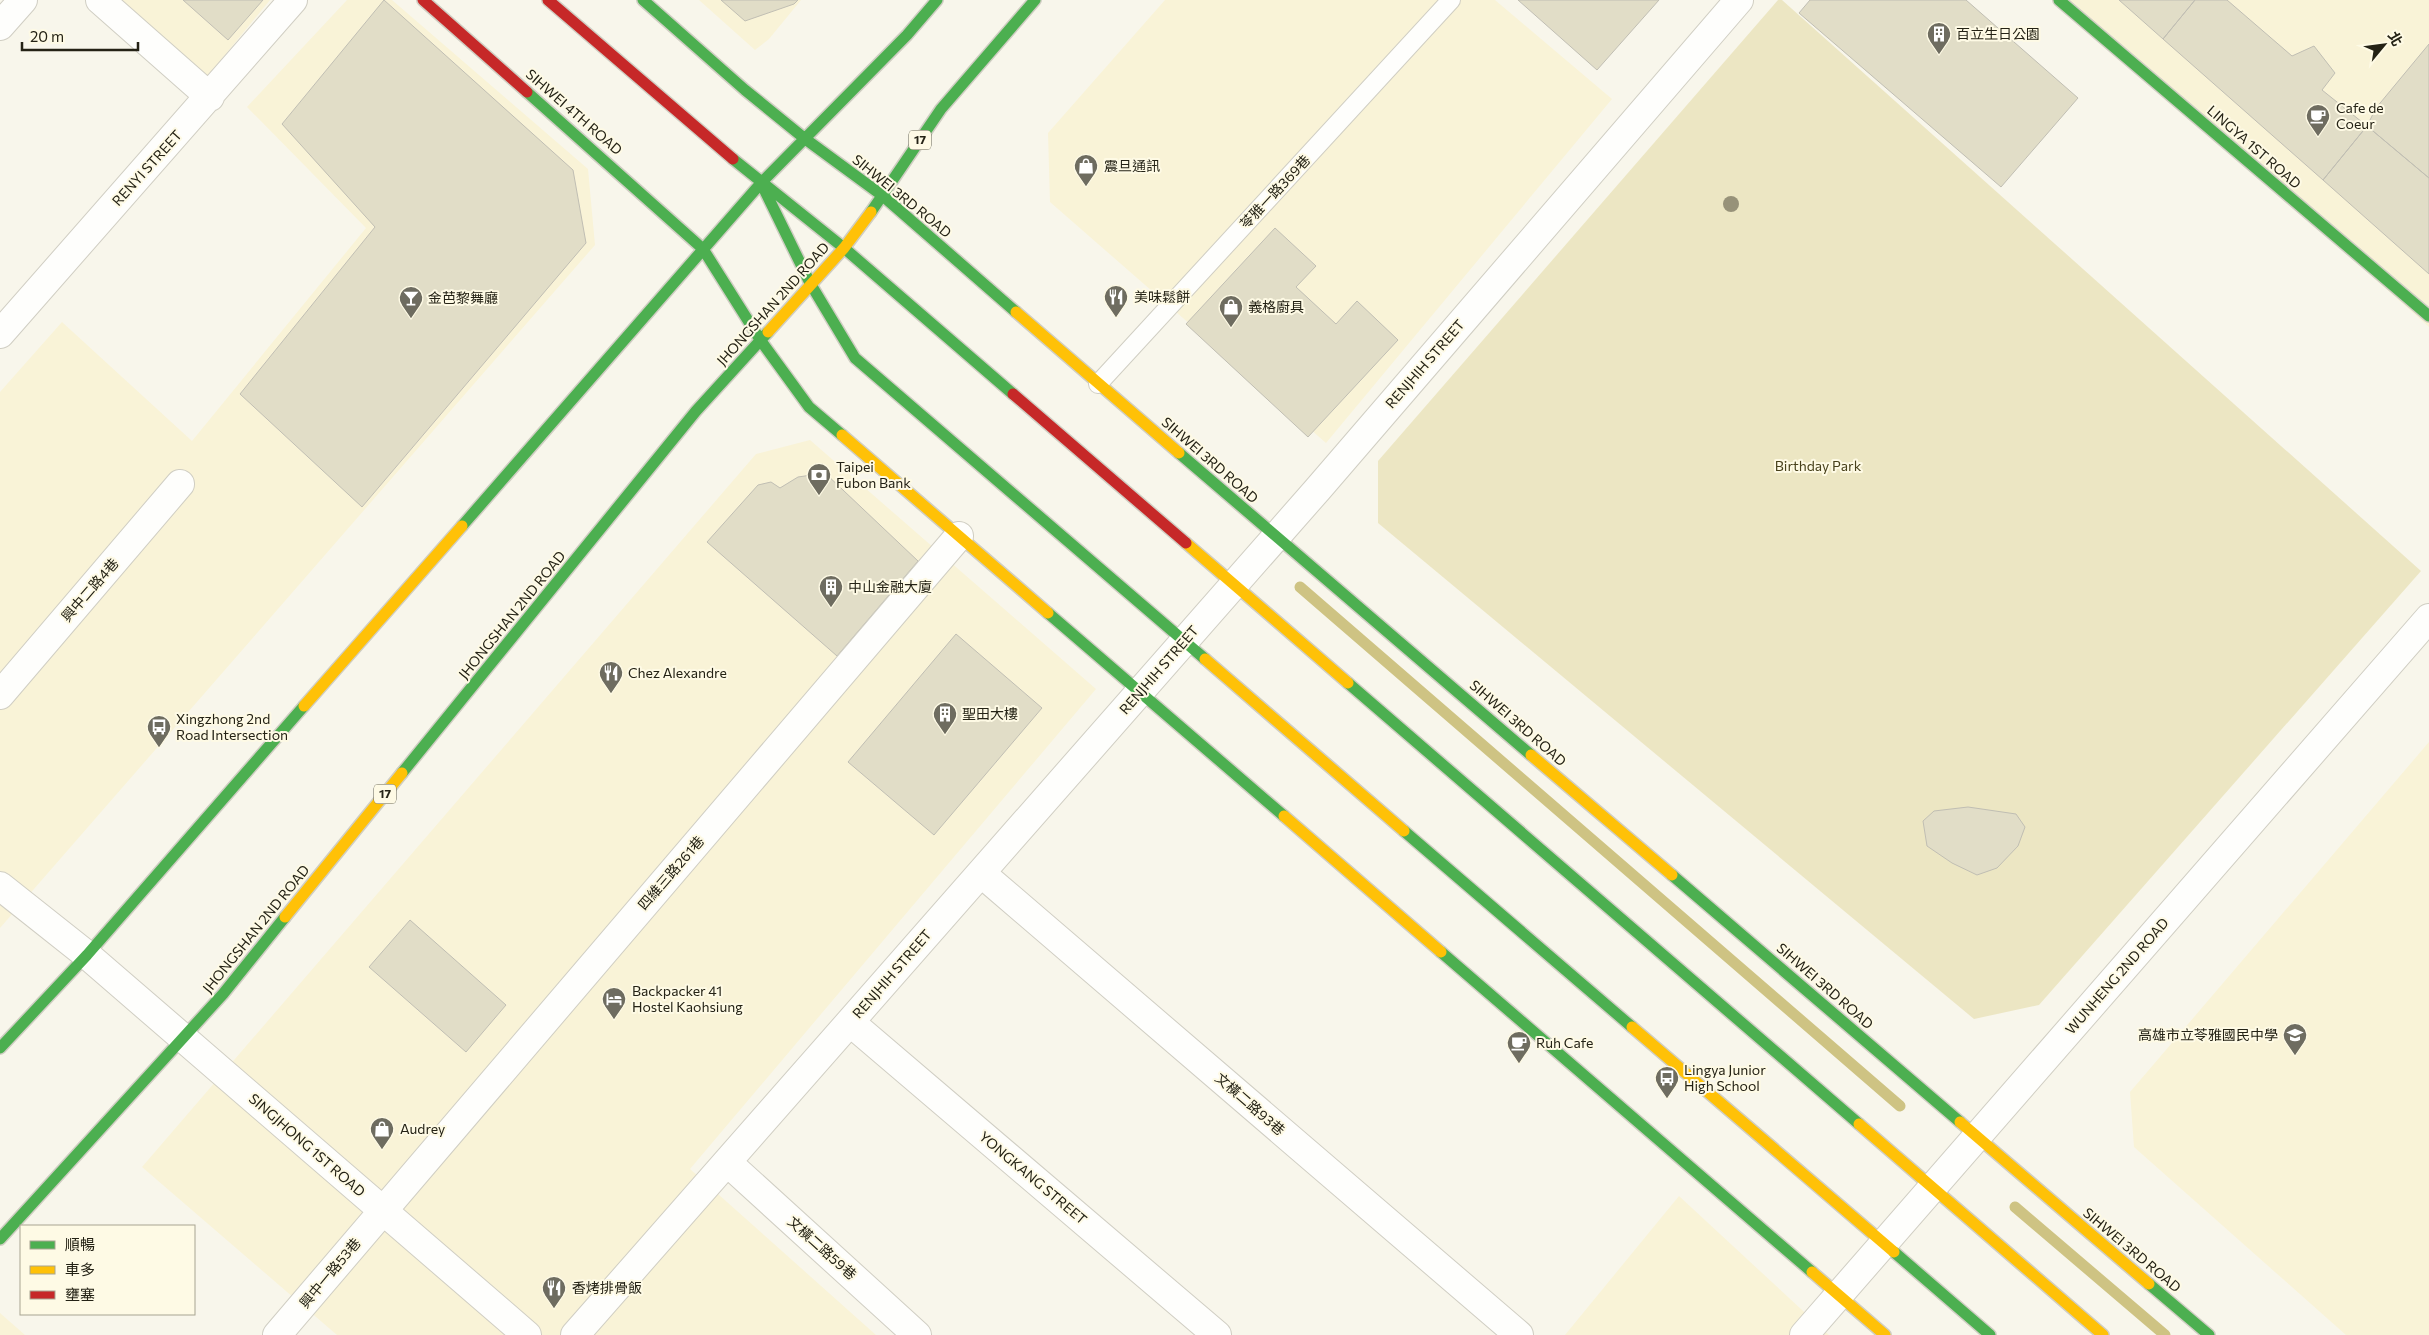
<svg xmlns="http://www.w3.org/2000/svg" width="2429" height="1335" viewBox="0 0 2429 1335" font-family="Commissioner,'Noto Sans TC',sans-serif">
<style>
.built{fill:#f9f3d7}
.green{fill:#ece6c3}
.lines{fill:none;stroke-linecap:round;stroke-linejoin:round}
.stream{stroke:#cec383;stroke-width:11}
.building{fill:#e1ddc7;stroke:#c0beb3}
.lane-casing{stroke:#d0cec3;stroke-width:20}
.street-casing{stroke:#d0cec3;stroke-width:30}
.fast-casing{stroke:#d0cec3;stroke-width:14}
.slow-casing{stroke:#d0cec3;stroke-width:14}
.jam-casing{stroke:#d0cec3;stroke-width:14}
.lane{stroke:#fefefc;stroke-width:18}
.street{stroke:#fefefc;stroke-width:28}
.fast{stroke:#4caf50;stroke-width:11}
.slow{stroke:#ffc107;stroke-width:11}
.jam{stroke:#c62828;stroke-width:11}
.tree{fill:#979279}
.labels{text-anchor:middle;stroke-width:4;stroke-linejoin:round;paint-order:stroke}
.shield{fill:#fefae5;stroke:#656353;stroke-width:1}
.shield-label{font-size:12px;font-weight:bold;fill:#242215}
.poi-label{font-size:14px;fill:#242215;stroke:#fefae5;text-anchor:start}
.street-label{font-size:14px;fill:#242215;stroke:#fefae5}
.park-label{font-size:14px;fill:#47401b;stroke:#fefae5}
</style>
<rect width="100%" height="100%" fill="#f8f6eb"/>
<path class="built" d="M109,0H270L202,83Z
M347,0H392L588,169L595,245L0,928V392L62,322L192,441L366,228L247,107Z
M699,0H801L769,39L755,50Z
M1165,0H1495L1612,99L1326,443L1050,202L1048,133Z
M2061,0H2429V327Z
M810,440L1096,689L690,1169L876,1335H337L142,1167L756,454Z
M2429,742V1335H2346L2134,1147L2130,1092Z
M1679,1196L1829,1335H1565Z
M0,1313L25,1335H0Z"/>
<path class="green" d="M1778,0H1782L2421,571L2039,1005L1974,1019L1378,523V461Z"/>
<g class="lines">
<path class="stream" d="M1300,587L1900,1106
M2015,1207L2165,1335"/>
</g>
<path class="building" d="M183,0H263L228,40Z
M384,0L573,170L586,243L362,507L240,394L375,227L282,124Z
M721,0H798L794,4L745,21Z
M1518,0H1659L1597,70Z
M1810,0H1966L2078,98L2001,187L1799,13Z
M2119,0H2195L2163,39Z
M2195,0H2227L2292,56L2314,46L2335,73L2322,90L2367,126L2323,180L2163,39Z
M2429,44V178L2367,126L2376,108Z
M2367,126L2429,178V274L2323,180Z
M1275,228L1316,266L1296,287L1336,324L1357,301L1398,340L1308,437L1186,324Z
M825,473L918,561L837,656L707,542L758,485L771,482L780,488L798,477Z
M956,634L1042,708L934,835L848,762Z
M1968,807L2016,814L2025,827L2018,846L1997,868L1977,875L1952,863L1927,846L1923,821L1934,811Z
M410,920L506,1005L466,1052L369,967Z"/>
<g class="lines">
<g class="lane-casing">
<path id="lane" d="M1098,384L1451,0"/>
</g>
<g class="street-casing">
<path id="street" d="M100,0L210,97
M0,26L23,0
M0,334L293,0
M0,695L180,484
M981,873L1519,1335
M0,886L87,955L527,1335
M850,1022L1217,1335
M727,1162L917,1335
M277,1335L959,536
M575,1335L1318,489L1739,0
M1804,1335L2429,618"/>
</g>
<g class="fast-casing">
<path id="fast" d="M643,0L745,90L804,138L883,196L1016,312
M2059,0L2429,316
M527,92L703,249L761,341L809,407L842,435
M733,159L844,248L1013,394
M764,189L810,283L855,358L1205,659
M871,212L941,109L1035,0
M1179,453L1531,755
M462,526L761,183L907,35L937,0
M1048,613L1284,816
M1348,683L1859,1124
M402,773L696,411L768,332
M1404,831L1632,1027
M1672,875L1960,1122
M1441,952L1812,1272
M0,1048L87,955L304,706
M0,1239L223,994L285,917
M1894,1252L1990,1335
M2149,1284L2209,1335"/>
</g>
<g class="slow-casing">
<path id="slow" d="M1016,312L1179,453
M768,332L844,248L871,212
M842,435L1048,613
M1186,543L1348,683
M1205,659L1404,831
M304,706L462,526
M1531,755L1672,875
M1284,816L1441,952
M285,917L402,773
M1632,1027L1894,1252
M1960,1122L2149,1284
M1859,1124L2103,1335
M1812,1272L1885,1335"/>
</g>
<g class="jam-casing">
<path id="jam" d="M423,0L527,92
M548,0L733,159
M1013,394L1186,543"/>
</g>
<use href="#lane" class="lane"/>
<use href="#street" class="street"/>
<use href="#fast" class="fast"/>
<use href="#slow" class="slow"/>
<use href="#jam" class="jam"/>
</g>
<circle class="tree" cx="1731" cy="204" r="8"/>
<defs>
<g id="building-pin" transform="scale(1.25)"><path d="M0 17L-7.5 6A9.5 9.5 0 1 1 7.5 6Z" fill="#6e6c60" stroke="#fefae5"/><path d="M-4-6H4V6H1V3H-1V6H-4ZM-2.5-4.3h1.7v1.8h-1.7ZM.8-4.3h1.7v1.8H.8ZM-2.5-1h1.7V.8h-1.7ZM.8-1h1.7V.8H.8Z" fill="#fff"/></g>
<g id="cafe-pin" transform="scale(1.25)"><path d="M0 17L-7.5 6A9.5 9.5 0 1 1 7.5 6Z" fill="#6e6c60" stroke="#fefae5"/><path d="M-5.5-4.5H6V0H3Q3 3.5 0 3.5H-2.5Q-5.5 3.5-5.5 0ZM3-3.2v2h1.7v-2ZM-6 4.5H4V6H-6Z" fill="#fff"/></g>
<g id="shop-pin" transform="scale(1.25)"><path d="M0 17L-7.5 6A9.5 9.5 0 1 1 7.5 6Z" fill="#6e6c60" stroke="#fefae5"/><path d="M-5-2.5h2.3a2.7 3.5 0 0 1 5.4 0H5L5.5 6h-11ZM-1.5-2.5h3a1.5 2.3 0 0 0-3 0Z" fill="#fff"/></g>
<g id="restaurant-pin" transform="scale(1.25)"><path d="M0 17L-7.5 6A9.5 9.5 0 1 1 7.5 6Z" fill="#6e6c60" stroke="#fefae5"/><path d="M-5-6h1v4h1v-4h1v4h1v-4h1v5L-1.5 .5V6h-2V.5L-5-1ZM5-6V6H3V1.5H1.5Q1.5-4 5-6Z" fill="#fff"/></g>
<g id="bar-pin" transform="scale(1.25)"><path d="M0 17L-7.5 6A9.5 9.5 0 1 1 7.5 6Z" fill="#6e6c60" stroke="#fefae5"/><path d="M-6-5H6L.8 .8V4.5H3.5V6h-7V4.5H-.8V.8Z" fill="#fff"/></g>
<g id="bank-pin" transform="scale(1.25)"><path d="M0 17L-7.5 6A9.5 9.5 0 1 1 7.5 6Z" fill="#6e6c60" stroke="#fefae5"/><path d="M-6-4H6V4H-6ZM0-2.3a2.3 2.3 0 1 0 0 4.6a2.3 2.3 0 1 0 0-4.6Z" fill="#fff"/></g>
<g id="bus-pin" transform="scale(1.25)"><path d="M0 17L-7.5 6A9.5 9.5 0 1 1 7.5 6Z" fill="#6e6c60" stroke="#fefae5"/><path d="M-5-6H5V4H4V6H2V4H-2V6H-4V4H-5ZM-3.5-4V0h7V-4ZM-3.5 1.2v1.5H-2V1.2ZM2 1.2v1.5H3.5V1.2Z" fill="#fff"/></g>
<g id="hotel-pin" transform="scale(1.25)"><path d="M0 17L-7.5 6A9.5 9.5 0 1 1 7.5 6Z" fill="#6e6c60" stroke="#fefae5"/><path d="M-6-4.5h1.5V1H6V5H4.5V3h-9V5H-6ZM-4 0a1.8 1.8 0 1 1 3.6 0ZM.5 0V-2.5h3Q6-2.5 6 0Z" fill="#fff"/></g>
<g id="school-pin" transform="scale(1.25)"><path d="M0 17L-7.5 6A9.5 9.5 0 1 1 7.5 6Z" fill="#6e6c60" stroke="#fefae5"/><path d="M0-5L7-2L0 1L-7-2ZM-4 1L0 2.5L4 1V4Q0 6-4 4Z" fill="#fff"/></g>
</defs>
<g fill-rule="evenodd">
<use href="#building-pin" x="1939" y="34"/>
<use href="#cafe-pin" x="2318" y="116"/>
<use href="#shop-pin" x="1086" y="166"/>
<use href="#restaurant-pin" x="1116" y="297"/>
<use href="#bar-pin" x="411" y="298"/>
<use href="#shop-pin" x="1231" y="307"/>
<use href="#bank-pin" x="819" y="475"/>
<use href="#building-pin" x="831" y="587"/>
<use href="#restaurant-pin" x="611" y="673"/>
<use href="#building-pin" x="945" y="714"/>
<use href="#bus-pin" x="159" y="727"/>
<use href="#hotel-pin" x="614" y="999"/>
<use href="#school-pin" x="2295" y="1035"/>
<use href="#cafe-pin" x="1519" y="1043"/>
<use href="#bus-pin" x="1667" y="1078"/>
<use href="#shop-pin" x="382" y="1129"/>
<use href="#restaurant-pin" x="554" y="1288"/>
</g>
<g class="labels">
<g class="shield">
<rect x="909" y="130.5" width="22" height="19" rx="4"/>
<rect x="374" y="784.5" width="22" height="19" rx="4"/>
</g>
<g class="shield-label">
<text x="920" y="144">17</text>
<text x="385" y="798">17</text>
</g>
<g class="poi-label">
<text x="1956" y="39">百立生日公園</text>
<text x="2336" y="113">Cafe de<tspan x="2336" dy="16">Coeur</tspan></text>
<text x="1104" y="171">震旦通訊</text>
<text x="1134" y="302">美味鬆餅</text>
<text x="428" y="303">金芭黎舞廳</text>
<text x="1248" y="312">義格廚具</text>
<text x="836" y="472">Taipei<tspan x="836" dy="16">Fubon Bank</tspan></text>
<text x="848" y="592">中山金融大廈</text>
<text x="628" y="678">Chez Alexandre</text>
<text x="962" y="719">聖田大樓</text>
<text x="176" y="724">Xingzhong 2nd<tspan x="176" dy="16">Road Intersection</tspan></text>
<text x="632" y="996">Backpacker 41<tspan x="632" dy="16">Hostel Kaohsiung</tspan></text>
<text x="2278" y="1040" text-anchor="end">高雄市立苓雅國民中學</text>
<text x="1536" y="1048">Ruh Cafe</text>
<text x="1684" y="1075">Lingya Junior<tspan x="1684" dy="16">High School</tspan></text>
<text x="400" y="1134">Audrey</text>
<text x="572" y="1293">香烤排骨飯</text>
</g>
<g class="street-label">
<text transform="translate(574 112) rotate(41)" y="5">SIHWEI 4TH ROAD</text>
<text transform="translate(2254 147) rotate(41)" y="5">LINGYA 1ST ROAD</text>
<text transform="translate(147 168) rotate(-48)" y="5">RENYI STREET</text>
<text transform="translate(1275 192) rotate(-47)" y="5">苓雅一路369巷</text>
<text transform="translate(902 196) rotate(39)" y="5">SIHWEI 3RD ROAD</text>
<text transform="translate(773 304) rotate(-48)" y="5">JHONGSHAN 2ND ROAD</text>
<text transform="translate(1425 364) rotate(-49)" y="5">RENJHIH STREET</text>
<text transform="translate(1210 460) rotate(41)" y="5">SIHWEI 3RD ROAD</text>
<text transform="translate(90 590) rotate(-49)" y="5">興中二路4巷</text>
<text transform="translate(512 615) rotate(-51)" y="5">JHONGSHAN 2ND ROAD</text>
<text transform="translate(1159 670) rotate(-49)" y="5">RENJHIH STREET</text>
<text transform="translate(1518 723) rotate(41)" y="5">SIHWEI 3RD ROAD</text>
<text transform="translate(671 873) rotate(-49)" y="5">四維三路261巷</text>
<text transform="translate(256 929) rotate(-51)" y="5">JHONGSHAN 2ND ROAD</text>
<text transform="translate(892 974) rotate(-49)" y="5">RENJHIH STREET</text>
<text transform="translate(2117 976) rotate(-49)" y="5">WUNHENG 2ND ROAD</text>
<text transform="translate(1825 986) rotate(41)" y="5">SIHWEI 3RD ROAD</text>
<text transform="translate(1250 1104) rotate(41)" y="5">文橫二路93巷</text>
<text transform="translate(307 1145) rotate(41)" y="5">SINGJHONG 1ST ROAD</text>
<text transform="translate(1033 1178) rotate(40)" y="5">YONGKANG STREET</text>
<text transform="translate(822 1248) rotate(42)" y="5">文橫二路59巷</text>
<text transform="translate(2132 1250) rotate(40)" y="5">SIHWEI 3RD ROAD</text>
<text transform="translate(330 1273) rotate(-50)" y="5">興中一路53巷</text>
</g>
<g class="park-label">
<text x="1818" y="471">Birthday Park</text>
</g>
</g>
<rect x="20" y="1225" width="175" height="90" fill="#fefae5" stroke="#a7a492"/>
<rect x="30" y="1241" width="25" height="8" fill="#4caf50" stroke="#a7a492"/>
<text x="65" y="1250" font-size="15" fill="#242215">順暢</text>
<rect x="30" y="1266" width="25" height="8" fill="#ffc107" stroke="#a7a492"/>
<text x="65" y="1275" font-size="15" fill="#242215">車多</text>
<rect x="30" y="1291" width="25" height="8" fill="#c62828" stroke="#a7a492"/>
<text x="65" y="1300" font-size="15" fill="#242215">壅塞</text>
<g transform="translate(2384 45) rotate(61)" stroke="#fefae5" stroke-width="4" paint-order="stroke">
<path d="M0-4L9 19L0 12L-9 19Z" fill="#242215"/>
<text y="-8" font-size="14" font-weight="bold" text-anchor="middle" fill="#242215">北</text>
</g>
<path d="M22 42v8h116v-8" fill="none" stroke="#242215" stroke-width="2.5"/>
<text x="30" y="42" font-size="15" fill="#242215" stroke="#fefae5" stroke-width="4" paint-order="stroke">20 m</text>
</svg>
